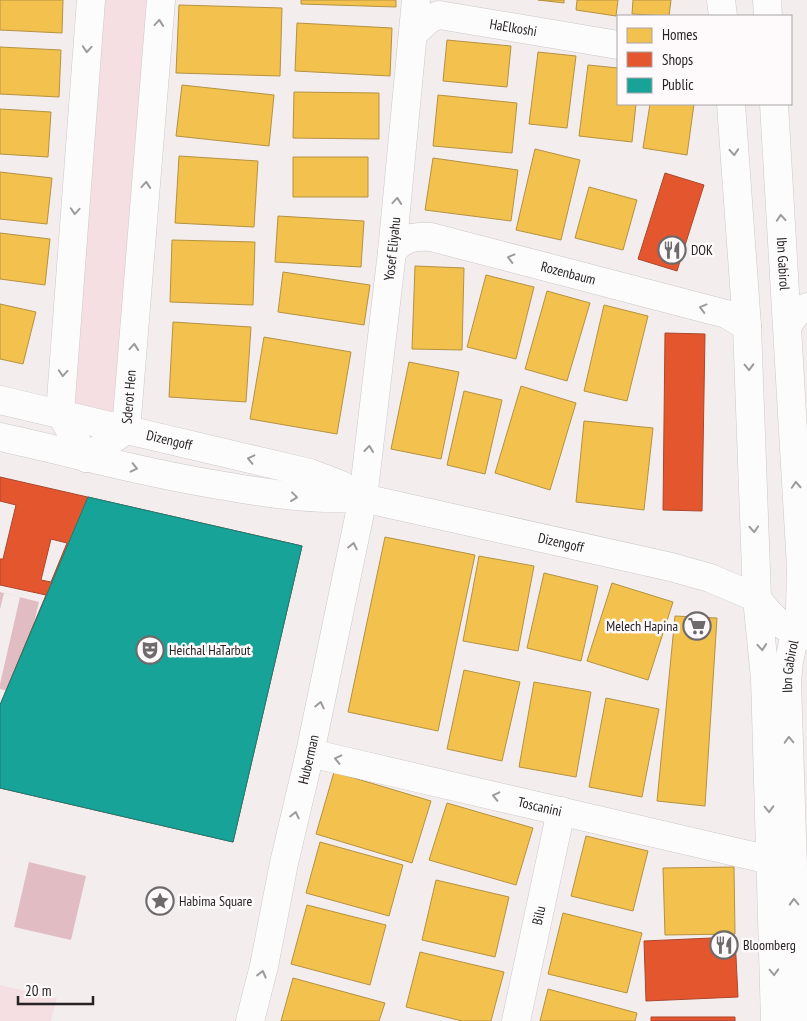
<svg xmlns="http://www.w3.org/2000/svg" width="807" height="1021" viewBox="0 0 807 1021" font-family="'PT Sans Narrow',sans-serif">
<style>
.green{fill:#f5dfe2}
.water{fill:#e1bdc3}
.pier{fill:#f3edee}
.homes{fill:#f2c14e;stroke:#b59241}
.shops{fill:#e4572e;stroke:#ab472b;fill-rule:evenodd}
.public{fill:#17a398;stroke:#1c7d75}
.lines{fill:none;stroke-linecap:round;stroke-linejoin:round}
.minor-casing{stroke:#ccc8c8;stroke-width:29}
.major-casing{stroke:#ccc8c8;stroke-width:29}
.minor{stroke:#fdfcfc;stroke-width:28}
.major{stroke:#fdfcfc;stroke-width:28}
.oneway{stroke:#9d9a9b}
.labels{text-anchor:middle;stroke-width:5;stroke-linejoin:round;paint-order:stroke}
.street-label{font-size:14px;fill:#272324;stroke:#fef9fa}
.poi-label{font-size:14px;fill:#272324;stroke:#fef9fa;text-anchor:start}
</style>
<rect width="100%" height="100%" fill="#f3edee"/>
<path class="green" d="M97,0H154L120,421L66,407Z
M0,985L57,998L51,1021H0Z"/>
<path class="water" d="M0,592L39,602L17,693L0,689Z
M29,862L86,876L71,940L14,927Z"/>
<path class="pier" d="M4,593L20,597L0,684V609Z"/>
<path class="homes" d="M0,0H63L62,33L0,30Z
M301,0H396V7L301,4Z
M538,0H564V3Z
M577,0H618L616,16L576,10Z
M633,0H671L669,16L632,14Z
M179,5L282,8L280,76L176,73Z
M297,23L392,28L390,76L295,71Z
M447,40L511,46L507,87L443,81Z
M0,47L61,50L59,97L0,94Z
M538,52L576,56L567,128L529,124Z
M588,65L618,68V104H636L632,142L579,136Z
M182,85L274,95L269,146L176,136Z
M294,92L379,93V139L293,138Z
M438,95L517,103L512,153L433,146Z
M650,104H694L687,155L643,148Z
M0,109L51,112L48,157L0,154Z
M535,149L580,160L561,240L516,230Z
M179,156L258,161L254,227L175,223Z
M293,157H368V197H293Z
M433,158L518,170L511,221L425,210Z
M0,172L52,178L47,224L0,219Z
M589,187L637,200L623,250L575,238Z
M278,216L364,221L361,267L275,262Z
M0,233L50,239L45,285L0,279Z
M172,240L255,242L253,305L170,302Z
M415,266L464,268L462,350L412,349Z
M283,272L370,285L364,325L278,312Z
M486,275L534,287L516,359L467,347Z
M547,291L590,303L567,381L525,369Z
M0,304L36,312L23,364L0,359Z
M604,305L648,316L627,401L584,391Z
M173,322L251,327L246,402L169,397Z
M264,337L351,352L337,434L250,419Z
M409,362L459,372L441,459L391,449Z
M521,386L576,403L550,490L495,473Z
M464,391L502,400L485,474L447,465Z
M584,421L653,428L644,510L576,502Z
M385,537L475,555L438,731L348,712Z
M142,553H162L187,558L206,566L219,574L237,757L182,760L144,757L113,750L62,729L42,714L28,697L125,554Z
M479,556L534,566L518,651L463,641Z
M544,573L598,586L581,661L527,648Z
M612,583L673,602L648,680L587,661Z
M675,616L717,618L705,806L657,801Z
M464,670L520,682L502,761L447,749Z
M534,682L591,692L576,777L519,767Z
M606,698L659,709L642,797L589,787Z
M334,772L431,801L412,863L316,834Z
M447,803L533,828L516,885L429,860Z
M586,836L648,851L633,911L571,896Z
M320,842L403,865L389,916L306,893Z
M734,867L735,934L665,935L663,868Z
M436,880L509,897L495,957L422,940Z
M307,905L386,925L370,985L291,964Z
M563,913L642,933L627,993L548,974Z
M420,952L504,972L491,1021H462L406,1007Z
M293,978L385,1003L379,1021H281Z
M548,989L637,1013L635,1021H540Z"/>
<path class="shops" d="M665,173L704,185L677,271L638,259Z
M665,333L705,334L702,511L663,510Z
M0,477L302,546L233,842L0,788V705L46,595L0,585V559H3L16,505L0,501ZM51,539L67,543L51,582L41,580Z
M735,937L738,997L646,1001L644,941Z
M651,1017H735V1021H651Z"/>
<path class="public" d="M88,497L302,546L233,842L0,788V705Z"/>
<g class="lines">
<g class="minor-casing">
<g id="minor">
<path id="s1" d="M413,34L429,19L439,15L618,45"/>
<path id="s2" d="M392,252C402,238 414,236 431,237L726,314L747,326"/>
<path d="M788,325L796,313L807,307"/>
<path id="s3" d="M0,400L310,473L339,484L362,497"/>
<path id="s4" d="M0,437C77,454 153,475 231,487C275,495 318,500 363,498L671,567L710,578L757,598L765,678L775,1021"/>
<path id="s5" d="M86,458L126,430L161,0"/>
<path d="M86,458L60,413L91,0"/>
<path id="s6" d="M310,753L770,860"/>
<path id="s7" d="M250,1021L264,966L284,863L310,753L363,498L392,252L416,0"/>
<path id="s8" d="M516,1021L561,811"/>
<path id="s9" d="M798,1021L787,682L789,661L800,611"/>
</g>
</g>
<g class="major-casing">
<g id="major">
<path d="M721,0L723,16"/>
<path d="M767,0L768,16"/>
<path d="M731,104L747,326L757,598"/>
<path id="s10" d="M774,104L801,568L800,611"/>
<path d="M757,598C770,617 784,630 807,636"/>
</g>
</g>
<use href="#minor" class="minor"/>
<use href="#major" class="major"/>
</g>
<defs><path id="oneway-chevron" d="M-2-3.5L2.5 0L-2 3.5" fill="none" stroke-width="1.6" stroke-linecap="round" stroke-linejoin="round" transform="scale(1.25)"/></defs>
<g class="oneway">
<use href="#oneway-chevron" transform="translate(159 23) rotate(-85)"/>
<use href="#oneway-chevron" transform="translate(87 49) rotate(94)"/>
<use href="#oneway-chevron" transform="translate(734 152) rotate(86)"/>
<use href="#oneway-chevron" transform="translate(146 185) rotate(-85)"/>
<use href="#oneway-chevron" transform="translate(397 201) rotate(-85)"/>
<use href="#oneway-chevron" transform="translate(75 211) rotate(94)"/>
<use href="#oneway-chevron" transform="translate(781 218) rotate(-94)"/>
<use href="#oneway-chevron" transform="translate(511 258) rotate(-165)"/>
<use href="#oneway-chevron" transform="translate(703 308) rotate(-165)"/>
<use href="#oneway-chevron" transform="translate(134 347) rotate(-85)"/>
<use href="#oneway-chevron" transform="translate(749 367) rotate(88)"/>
<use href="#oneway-chevron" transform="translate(63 373) rotate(94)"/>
<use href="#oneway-chevron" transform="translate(369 449) rotate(-84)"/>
<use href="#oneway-chevron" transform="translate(251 459) rotate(-167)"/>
<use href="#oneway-chevron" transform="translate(134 468) rotate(13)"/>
<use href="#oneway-chevron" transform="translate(796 485) rotate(-93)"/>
<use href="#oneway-chevron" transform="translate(294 497) rotate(7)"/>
<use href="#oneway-chevron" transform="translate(754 529) rotate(87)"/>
<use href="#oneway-chevron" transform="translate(353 546) rotate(-78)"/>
<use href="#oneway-chevron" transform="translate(762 647) rotate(85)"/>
<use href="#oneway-chevron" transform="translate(320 705) rotate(-78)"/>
<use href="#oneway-chevron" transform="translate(789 740) rotate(-92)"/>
<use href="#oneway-chevron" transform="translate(338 759) rotate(-167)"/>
<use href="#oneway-chevron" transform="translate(496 796) rotate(-167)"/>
<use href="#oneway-chevron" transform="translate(769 809) rotate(88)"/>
<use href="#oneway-chevron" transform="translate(295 815) rotate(-77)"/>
<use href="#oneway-chevron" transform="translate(794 902) rotate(-92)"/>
<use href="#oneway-chevron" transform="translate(774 972) rotate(88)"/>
<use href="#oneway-chevron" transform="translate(262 974) rotate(-76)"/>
</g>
<defs>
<g id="restaurant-ring" transform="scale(1.4375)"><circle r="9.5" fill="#fef9fa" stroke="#6e6a6b" stroke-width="1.5"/><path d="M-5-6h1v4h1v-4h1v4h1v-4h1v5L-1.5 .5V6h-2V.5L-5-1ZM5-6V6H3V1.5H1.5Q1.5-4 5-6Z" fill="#6e6a6b"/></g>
<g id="supermarket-ring" transform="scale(1.4375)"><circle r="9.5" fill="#fef9fa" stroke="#6e6a6b" stroke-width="1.5"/><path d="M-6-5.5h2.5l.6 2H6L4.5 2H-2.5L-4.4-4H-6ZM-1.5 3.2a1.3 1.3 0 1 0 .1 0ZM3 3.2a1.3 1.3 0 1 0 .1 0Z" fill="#6e6a6b"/></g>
<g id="theatre-ring" transform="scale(1.4375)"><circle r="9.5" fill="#fef9fa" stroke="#6e6a6b" stroke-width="1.5"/><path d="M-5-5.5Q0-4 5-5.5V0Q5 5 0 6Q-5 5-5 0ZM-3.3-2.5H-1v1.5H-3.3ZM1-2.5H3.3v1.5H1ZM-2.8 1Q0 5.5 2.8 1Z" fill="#6e6a6b"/></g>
<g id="sight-ring" transform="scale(1.4375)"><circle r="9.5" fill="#fef9fa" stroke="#6e6a6b" stroke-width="1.5"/><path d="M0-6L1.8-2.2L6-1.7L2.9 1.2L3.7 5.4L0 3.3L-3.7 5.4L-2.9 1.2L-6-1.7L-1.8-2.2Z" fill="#6e6a6b"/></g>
</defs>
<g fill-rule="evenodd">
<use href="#restaurant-ring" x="672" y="250"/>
<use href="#supermarket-ring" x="697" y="626"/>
<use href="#theatre-ring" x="150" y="650"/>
<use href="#sight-ring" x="160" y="901"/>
<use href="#restaurant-ring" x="724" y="945"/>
</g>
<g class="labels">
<g class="street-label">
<text dy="5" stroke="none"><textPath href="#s1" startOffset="108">HaElkoshi</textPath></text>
<text dy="5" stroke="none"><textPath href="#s7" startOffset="786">Yosef Eliyahu</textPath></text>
<text dy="5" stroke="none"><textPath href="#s10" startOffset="160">Ibn Gabirol</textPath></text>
<text dy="5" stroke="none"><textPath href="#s2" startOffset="186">Rozenbaum</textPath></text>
<text dy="5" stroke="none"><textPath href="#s5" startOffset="82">Sderot Hen</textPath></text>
<text dy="5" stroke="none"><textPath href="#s3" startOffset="174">Dizengoff</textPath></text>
<text dy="5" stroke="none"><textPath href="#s4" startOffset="572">Dizengoff</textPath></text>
<text dy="5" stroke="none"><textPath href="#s9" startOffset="355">Ibn Gabirol</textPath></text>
<text dy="5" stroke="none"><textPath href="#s7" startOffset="268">Huberman</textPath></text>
<text dy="5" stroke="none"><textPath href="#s6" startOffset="236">Toscanini</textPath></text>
<text dy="5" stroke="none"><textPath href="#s8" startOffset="108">Bilu</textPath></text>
</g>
<g class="poi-label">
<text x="691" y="255">DOK</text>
<text x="678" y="631" text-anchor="end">Melech Hapina</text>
<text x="169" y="655">Heichal HaTarbut</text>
<text x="179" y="906">Habima Square</text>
<text x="743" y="950">Bloomberg</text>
</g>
</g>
<rect x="617" y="15" width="175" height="90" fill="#fef9fa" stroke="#a8a3a4"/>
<rect x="627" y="28" width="25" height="15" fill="#f2c14e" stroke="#a8a3a4"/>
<text x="662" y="40" font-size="15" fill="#272324">Homes</text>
<rect x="627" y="52" width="25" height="15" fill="#e4572e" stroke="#a8a3a4"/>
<text x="662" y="65" font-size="15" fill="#272324">Shops</text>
<rect x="627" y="78" width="25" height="15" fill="#17a398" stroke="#a8a3a4"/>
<text x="662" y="90" font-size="15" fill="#272324">Public</text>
<path d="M18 996v8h75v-8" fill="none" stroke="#272324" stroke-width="2.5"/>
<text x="25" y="996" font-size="15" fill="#272324" stroke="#fef9fa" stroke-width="4" paint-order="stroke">20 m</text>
</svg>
